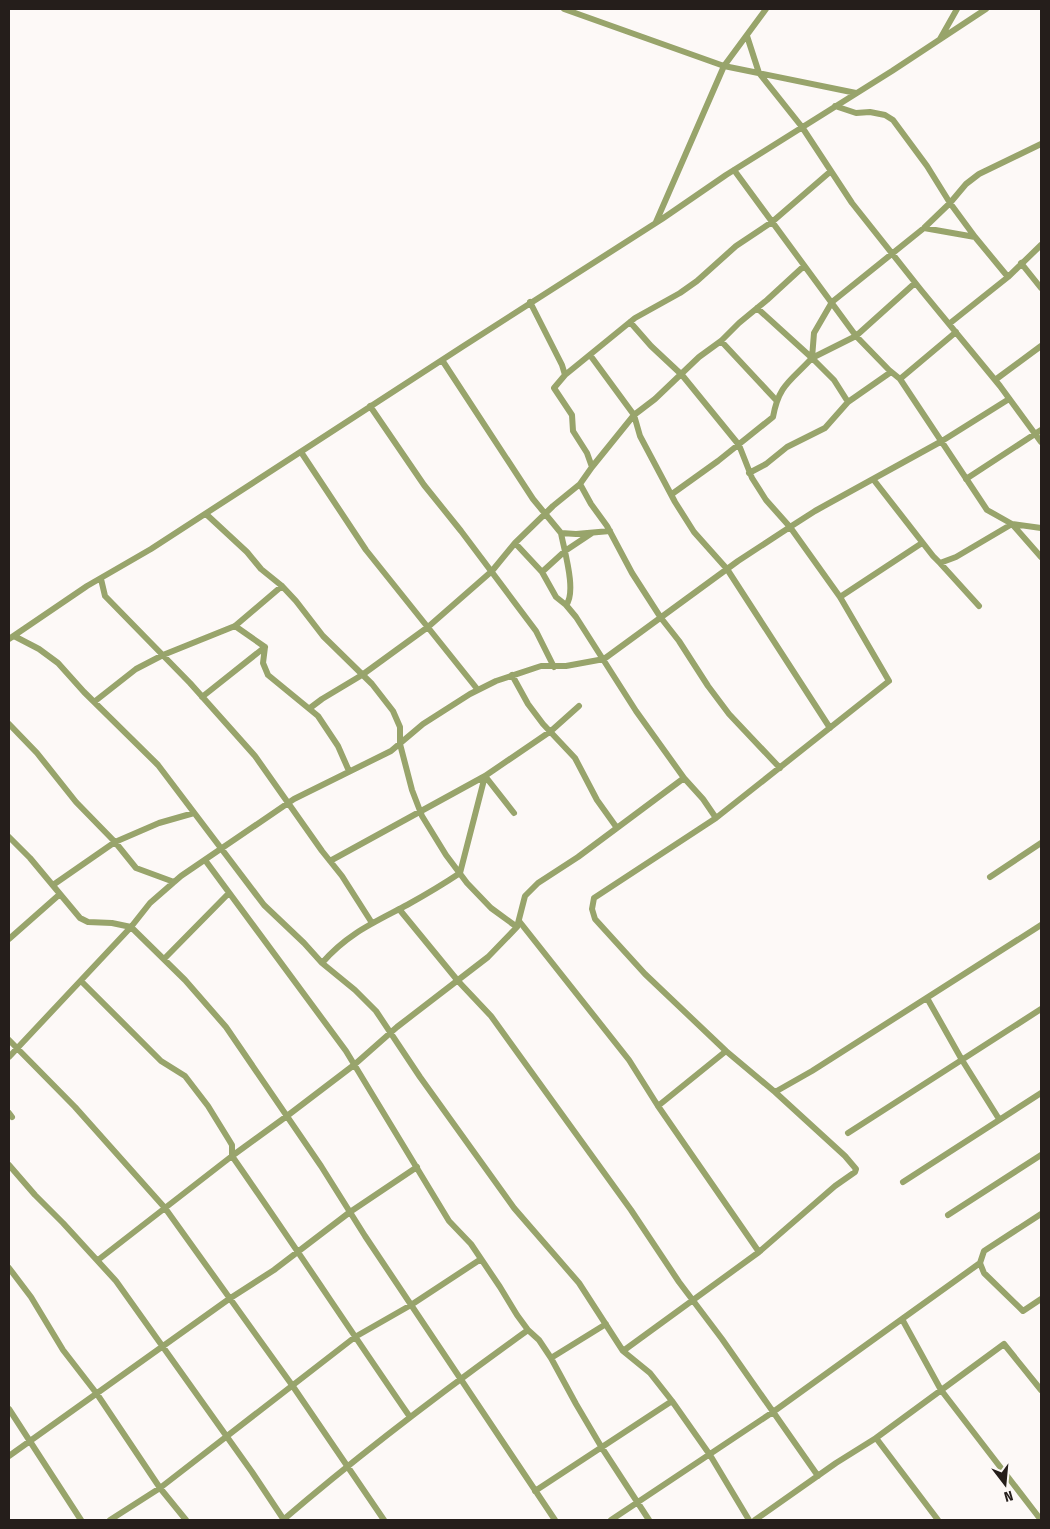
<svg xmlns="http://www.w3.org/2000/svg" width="1050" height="1529" viewBox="0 0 1050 1529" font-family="'Fira Sans Condensed',sans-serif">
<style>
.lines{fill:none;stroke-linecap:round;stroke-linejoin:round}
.minor{stroke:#98a46b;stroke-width:6}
</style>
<rect width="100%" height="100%" fill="#fdf9f7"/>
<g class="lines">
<path class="minor" d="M564,9L724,66L856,93
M747,36L759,73L802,127L852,203L921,290L1000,386L1041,442
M940,39L957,9
M835,106L856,113L870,112L885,115L893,120L927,166L950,203L975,237L1008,277
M734,170L856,336L889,370L900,379L987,510L1012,524L1041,528
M656,222L724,66L766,9
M924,228L975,237
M1021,263L1041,288
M804,266L767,300L739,323L721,341L699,357L655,399L634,415L640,436L675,502L694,532L727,569L830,728
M530,302L562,365L565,375
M757,308L812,358
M949,324L1008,277L1041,245
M721,341L776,400
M590,355L634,415L592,467
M442,360L533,499L561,533L576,534L610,531
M900,379L956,332
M995,380L1041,346
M848,402L834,380L812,358L856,336L915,283
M370,406L424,485L461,531L536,631L554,667
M301,452L366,550L478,690
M749,473L766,464L787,447L825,428L848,402L891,372
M873,479L933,556L940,563L956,557L1012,524L1041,557
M966,479L1041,430
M672,494L718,461L773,417C779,384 791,381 812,358L814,333L832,302L924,228L950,203L966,184L979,174L1041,144
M206,514L247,552L261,569L282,586L296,601L323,636L372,684L393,711L400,727V744L412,790L422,816L446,855L467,883L491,908L517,927
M561,533C564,550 577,592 566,605
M515,543L542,572L556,597L566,605L576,617L636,711L684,778L703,799L716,818
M940,563L979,606
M542,572L565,551L592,533
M101,579L105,596L190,683L255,756L322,851L342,876L372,923
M840,597L922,543
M14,636L39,649L58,663L84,692L158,765L264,905L304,943L322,963L355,990L376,1011L420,1077L514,1208L579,1283L623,1351L650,1373L672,1401L710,1455L749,1520
M9,639L87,586L151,549L462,347L662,219L726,175L892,71L986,9
M265,647L263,663L268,675L318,716L338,746L349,771
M512,675L528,704L543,724L575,758L597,800L617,828
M202,697L265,647L235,626
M94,702L136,669L163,655L235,626L282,586
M310,708L322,699L362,675L428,627L492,571L515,543L553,506L580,484
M9,724L37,753L76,802L115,842L136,868L174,882
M780,768L729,714L708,686L679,641L661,618L632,573L607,526L591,504L580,484L592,467L587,453L573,431L572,415L554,388L565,375L635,318L680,293L697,281L736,246L772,222L831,171
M485,776L514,813
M9,837L30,858L80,918L88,922L112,923L131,927L185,980L226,1027L321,1166L365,1236L555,1520
M205,860L346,1051L449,1221L471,1244L500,1287L517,1315L528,1330L539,1340L551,1358L576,1404L602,1448L649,1520
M330,861L485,776L551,731L579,706
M990,877L1041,843
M53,885L115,842L159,823L194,813
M399,909L458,981L491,1016L631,1210L679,1282L722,1339L818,1476
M519,921L629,1060L658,1106L759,1252
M9,939L60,894
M164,959L229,893
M322,963C347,934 373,923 407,905C425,895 442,885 460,873L485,776
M81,981L161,1061L185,1076L208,1106L229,1140L232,1145V1156C292,1242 350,1330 410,1417
M927,998L962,1060L999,1119
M9,1040L75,1107L165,1208L292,1385L384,1520
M9,1057L131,927L150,903L181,876L294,799L391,751L423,724L470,694L496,681L541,666H566L604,659L738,561L790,527L815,511L942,441L1009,399
M775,1092L812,1071L1041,925
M658,1106L726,1051
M9,1113L12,1117
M848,1133L1041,1009
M9,1165L35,1195L63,1223L116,1281L252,1472L284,1520
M903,1182L1041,1093
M1041,1214L984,1251L980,1263L984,1273L1023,1311L1041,1299
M948,1215L1041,1155
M98,1260L232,1156L287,1116L354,1065L397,1027L488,957L517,927L525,896L538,883L578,857L684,778
M980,1263L902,1319L941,1390L1041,1520
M9,1268L31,1297L63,1350L97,1394L160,1488L186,1520
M623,1351L759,1252L835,1186L855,1172L856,1169L845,1156L775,1092L726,1051L645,974L595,919L592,909L594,898L716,818L889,681L840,597L790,527L766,500L752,478L739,445L682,375L651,346L630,322
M551,1358L606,1324
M9,1409L81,1520
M876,1438L1004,1344L1041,1390
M9,1456L229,1299L274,1270L350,1212L417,1167
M535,1491L672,1401
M110,1520L160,1488L355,1337L411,1305L481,1259
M283,1520C361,1453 443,1391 528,1330
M611,1520L773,1412L902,1319
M755,1520L836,1463L876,1438L938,1520"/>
</g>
<rect width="1050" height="1529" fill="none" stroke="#251e1b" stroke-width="20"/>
<g transform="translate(1005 1484) rotate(164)" stroke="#fdf9f7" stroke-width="4" paint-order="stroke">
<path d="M0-4L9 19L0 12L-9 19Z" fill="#251e1b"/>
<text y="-8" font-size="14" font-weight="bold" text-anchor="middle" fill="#251e1b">N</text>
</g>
</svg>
